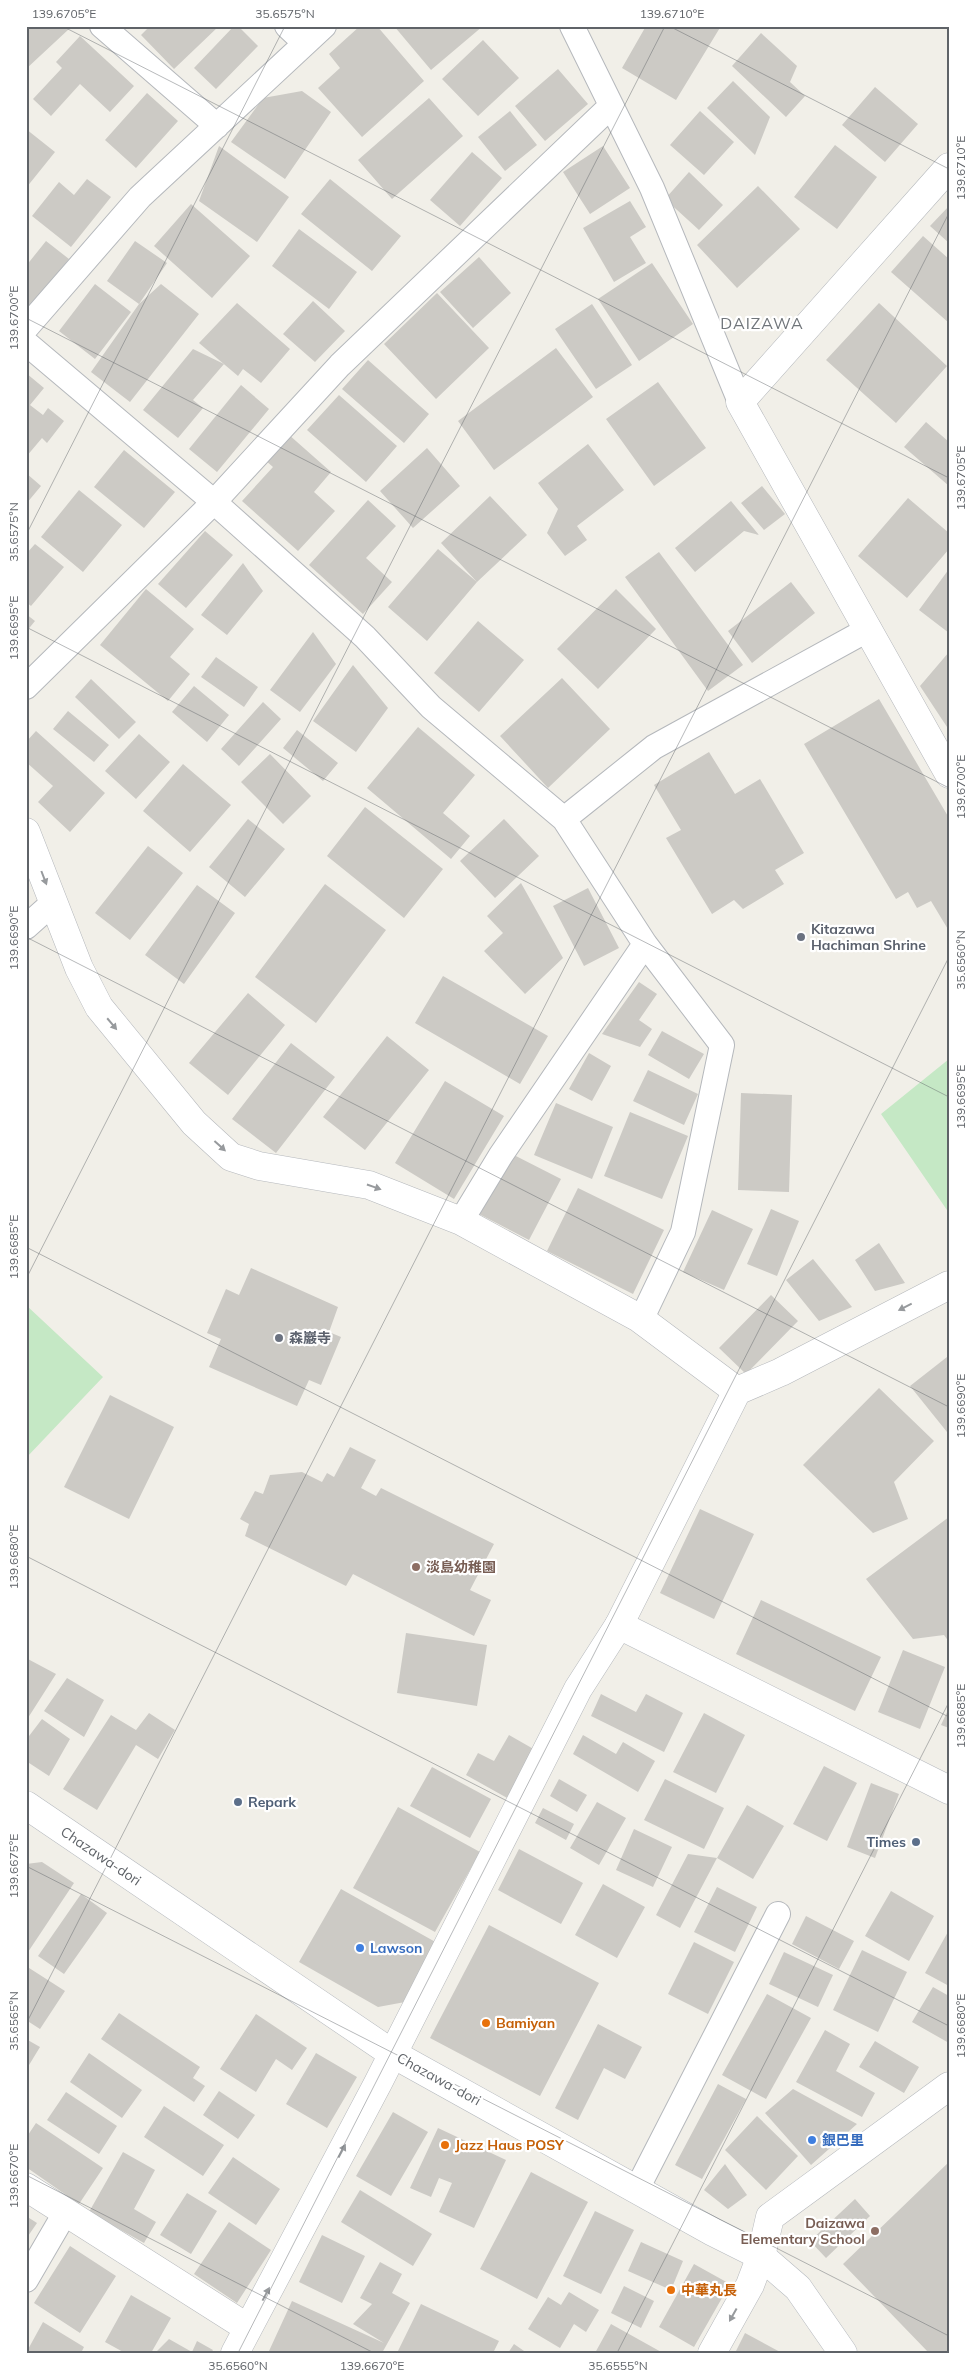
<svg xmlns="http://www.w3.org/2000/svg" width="975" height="2379" viewBox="0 0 975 2379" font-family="Mulish,'Noto Sans JP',sans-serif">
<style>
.green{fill:#c5e8c5}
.building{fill:#cccac5}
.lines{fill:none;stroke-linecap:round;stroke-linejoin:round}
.lane-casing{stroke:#b5b8bc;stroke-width:26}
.street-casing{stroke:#b5b8bc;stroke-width:29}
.secondary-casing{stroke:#b6babf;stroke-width:29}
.lane{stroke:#fff;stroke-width:24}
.street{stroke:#fff;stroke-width:28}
.secondary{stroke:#fff;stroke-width:28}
.oneway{fill:#979a9d}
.ticks{fill:none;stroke:#5f6368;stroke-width:1;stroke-opacity:0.45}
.worship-dot{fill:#6b7280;stroke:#fff;stroke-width:2}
.education-dot{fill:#8d6e63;stroke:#fff;stroke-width:2}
.service-dot{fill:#5c6f8a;stroke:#fff;stroke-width:2}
.shop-dot{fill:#3f7fe0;stroke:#fff;stroke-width:2}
.food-dot{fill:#e8710a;stroke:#fff;stroke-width:2}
.labels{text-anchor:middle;stroke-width:4.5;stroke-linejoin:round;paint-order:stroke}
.worship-label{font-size:14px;font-weight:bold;fill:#5b616d;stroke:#fff;text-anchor:start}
.education-label{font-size:14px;font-weight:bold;fill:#785e54;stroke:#fff;text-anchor:start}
.service-label{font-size:14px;font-weight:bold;fill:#4e5e75;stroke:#fff;text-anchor:start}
.street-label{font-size:14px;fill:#5f6368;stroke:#fff}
.shop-label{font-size:14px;font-weight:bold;fill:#366cbe;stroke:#fff;text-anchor:start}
.food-label{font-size:14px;font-weight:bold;fill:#c56008;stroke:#fff;text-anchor:start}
.quarter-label{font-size:16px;letter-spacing:1px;fill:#70757a;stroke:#fff}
.neatline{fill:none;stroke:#5f6368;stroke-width:2}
.ticks-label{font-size:12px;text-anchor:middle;fill:#5f6368}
</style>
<rect width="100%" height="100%" fill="#f1efe8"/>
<path class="green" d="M949,1059V1213L881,1114Z
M26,1305L103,1377L26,1458Z"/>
<path class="building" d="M26,26H66L69,29L26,69Z
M150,26H219L174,69L141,35Z
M234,26H238L258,46L216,89L194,68Z
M360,26H377L424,81L362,137L318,88L340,68L329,54Z
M394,26H483L431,70Z
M646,26H721L676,100L622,68Z
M761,33L797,66L790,82L805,96L786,117L732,66Z
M80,36L134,86L110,112L80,84L51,116L33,99L62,68L56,62Z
M483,40L519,78L478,116L442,79Z
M558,69L588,104L545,141L515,106Z
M733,81L770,117L755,155L707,108Z
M875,87L918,124L885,162L842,125Z
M302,91L331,112L285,179L231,142L263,98Z
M147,93L178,121L136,168L105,140Z
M429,98L463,136L392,199L358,160Z
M510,111L537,145L505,171L478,137Z
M700,111L734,142L704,175L670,145Z
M26,129L55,152L26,188Z
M835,145L877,177L837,229L794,197Z
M219,146L289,197L257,242L199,201Z
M603,146L630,188L590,214L563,172Z
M472,152L502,178L460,226L430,200Z
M689,172L723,205L699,230L665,199Z
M87,179L111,197L71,247L32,216L59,182L74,195Z
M330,179L401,236L372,271L301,214Z
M758,186L800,229L737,288L697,245Z
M630,201L646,227L630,237L646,263L614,282L583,228Z
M191,204L250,256L212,298L154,246Z
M949,206V243L930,226Z
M299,229L357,272L329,309L272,266Z
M923,236L949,259V323L891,272Z
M46,241L69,259L26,312V266Z
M135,241L167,263L139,304L161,284L199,314L130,402L91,372L139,304L107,281Z
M479,257L511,293L473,328L440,292Z
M652,263L693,324L639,361L598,299Z
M95,284L131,312L95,359L59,331Z
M437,293L489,348L436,399L384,344Z
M313,301L345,331L315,362L283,334Z
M237,303L290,349L261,383L243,369L238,376L199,343Z
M879,303L947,366L896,423L826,360Z
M592,304L632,365L596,389L555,329Z
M556,348L593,397L494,470L458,421Z
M193,349L224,364L193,400L203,408L178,438L143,410Z
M368,360L429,414L404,443L342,389Z
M26,373L44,388L30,405L43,415L48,408L64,421L47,443L42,438L26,457Z
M658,382L706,448L654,486L606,419Z
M241,385L269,409L217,472L189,449Z
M339,395L397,446L366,482L307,430Z
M926,422L949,442V486L904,447Z
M288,434L331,472L314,492L335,511L298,551L242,501L273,467L265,460Z
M588,444L624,490L577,526L587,540L565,556L547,533L558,509L538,483Z
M427,448L460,486L413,528L380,491Z
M124,450L175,492L144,528L94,487Z
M26,473L41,486L26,504Z
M762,486L785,514L764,530L741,503Z
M79,490L122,525L83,572L41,537Z
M490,496L527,535L477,582L427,641L388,607L438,549L477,582L441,543Z
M908,498L949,533V549L907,598L858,556Z
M368,500L396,526L366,558L392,582L363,614L309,565Z
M731,501L759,535L744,531L695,572L675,548Z
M205,531L233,555L186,608L158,584Z
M35,544L64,567L31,606L26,602V554Z
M659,552L743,665L708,691L625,577Z
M243,563L263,591L227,635L201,615Z
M949,569V633L919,610Z
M791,582L815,613L752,663L728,631Z
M146,589L194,629L170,657L190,674L168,701L100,645Z
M616,589L656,629L598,689L557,649Z
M26,614L35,621L26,632Z
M478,621L524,660L479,712L434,673Z
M313,632L336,664L300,712L270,690Z
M949,652V730L920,686Z
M216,657L258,687L244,707L201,677Z
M353,665L388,708L356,752L313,721Z
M562,678L610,729L548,788L500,736Z
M91,679L136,722L119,739L75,697Z
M194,686L229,715L207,742L172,712Z
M879,699L949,818V931L931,901L917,908L908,892L896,899L804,744Z
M263,702L281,719L239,766L221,749Z
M68,711L109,745L94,762L53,729Z
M418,727L475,775L443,813L470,836L451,859L367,788Z
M297,730L338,763L323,781L283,748Z
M36,731L105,793L70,832L38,802L53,786L26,762V742Z
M139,734L170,762L136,799L105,771Z
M709,752L735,794L760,779L804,853L775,870L784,884L743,909L734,900L712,914L666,838L681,830L654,785Z
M270,754L311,796L283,824L241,782Z
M183,764L231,805L190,852L143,811Z
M365,807L443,869L404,918L327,856Z
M248,819L285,849L245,897L209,867Z
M504,819L539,856L495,898L460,861Z
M148,846L183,873L130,940L95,913Z
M521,883L563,958L525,994L484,951L503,933L487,916Z
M325,884L386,930L316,1023L255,977Z
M197,885L235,913L184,984L145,955Z
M588,888L619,948L584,966L553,906Z
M443,976L548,1036L520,1084L415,1023Z
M639,982L657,994L639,1020L652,1029L640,1047L602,1034Z
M248,993L285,1025L228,1095L189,1063Z
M662,1031L704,1054L689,1079L648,1055Z
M387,1036L429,1070L365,1150L323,1117Z
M291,1043L335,1077L276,1153L232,1119Z
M589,1053L611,1066L592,1101L569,1089Z
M648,1070L698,1094L684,1125L633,1101Z
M445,1081L504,1116L454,1199L395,1163Z
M741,1093L792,1095L789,1192L738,1190Z
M556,1103L613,1127L592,1179L534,1155Z
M630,1112L688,1136L662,1199L604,1176Z
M510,1153L561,1179L529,1240L479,1214Z
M578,1188L664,1230L633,1294L547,1251Z
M771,1209L799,1221L777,1276L747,1264Z
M712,1210L753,1229L724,1290L683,1272Z
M879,1243L905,1283L875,1291L855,1260Z
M813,1259L852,1307L819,1321L786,1280Z
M251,1268L338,1307L329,1332L341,1337L321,1385L309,1380L297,1406L209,1367L221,1339L207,1333L226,1289L239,1295Z
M771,1295L798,1321L746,1374L719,1348Z
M947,1357L949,1430L947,1432L910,1386Z
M879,1388L934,1441L894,1482L908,1519L873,1533L803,1465Z
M110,1395L174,1427L129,1519L64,1487Z
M350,1447L376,1460L361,1488L376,1496L381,1488L494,1544L470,1590L491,1600L474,1636L353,1574L346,1586L245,1536L249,1524L240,1519L255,1491L263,1494L270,1475L302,1472L322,1482L327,1473L334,1477Z
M700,1509L754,1534L714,1619L660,1593Z
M949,1517V1642L944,1635L913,1639L866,1579Z
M761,1600L881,1657L855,1711L736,1654Z
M406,1633L487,1645L477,1706L397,1693Z
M903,1650L945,1667L920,1729L878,1712Z
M26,1658L56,1674L26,1721Z
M67,1678L104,1700L84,1737L44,1711Z
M601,1694L636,1712L646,1694L683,1713L664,1752L591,1716Z
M949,1708V1728L941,1725Z
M149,1713L175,1730L158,1759L136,1745L97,1810L63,1789L111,1715L136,1730Z
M704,1713L745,1735L716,1793L673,1772Z
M42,1719L70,1739L49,1776L26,1761V1740Z
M509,1735L537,1751L509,1799L466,1775L478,1753L494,1761Z
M583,1735L616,1754L623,1742L655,1761L638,1792L573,1754Z
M824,1766L857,1783L827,1841L793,1824Z
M432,1767L491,1799L470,1838L410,1806Z
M559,1779L587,1795L577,1812L550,1796Z
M665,1779L724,1808L704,1849L644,1820Z
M871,1783L899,1794L875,1858L847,1847Z
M597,1802L626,1818L599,1865L570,1848Z
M747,1805L784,1826L753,1879L717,1858Z
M398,1807L480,1852L435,1932L353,1888Z
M543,1808L574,1824L566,1840L535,1823Z
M634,1829L672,1847L653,1887L616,1870Z
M519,1849L583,1883L561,1924L498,1890Z
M688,1854L717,1858L680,1928L656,1915Z
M42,1862L74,1883L26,1955V1864Z
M603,1884L645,1907L617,1958L575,1935Z
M717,1887L757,1907L735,1952L694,1932Z
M341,1889L439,1944L405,2002L378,2007L299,1962Z
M891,1891L934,1916L909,1961L865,1936Z
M81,1894L107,1913L64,1974L38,1956Z
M806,1916L854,1941L839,1969L792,1944Z
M489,1925L599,1983L540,2096L430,2038Z
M949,1930V1986L925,1973Z
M694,1942L734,1962L708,2014L668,1994Z
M862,1950L907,1972L878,2032L833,2010Z
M784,1952L833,1975L818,2007L769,1984Z
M26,1966L65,1991L40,2029L26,2020Z
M933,1987L949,1996V2043L912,2022Z
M767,1994L811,2018L766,2099L722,2075Z
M119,2013L200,2067L193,2078L205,2086L194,2102L101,2039Z
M256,2014L307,2048L292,2070L276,2059L256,2092L220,2069Z
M598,2024L642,2047L625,2079L604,2068L578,2120L555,2108Z
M825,2030L850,2044L836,2071L875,2093L862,2117L796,2082Z
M26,2039L40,2047L26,2070Z
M875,2041L919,2067L904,2093L859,2067Z
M89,2053L142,2090L122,2118L70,2082Z
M316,2053L357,2077L327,2128L286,2104Z
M718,2084L746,2099L702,2179L675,2165Z
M793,2089L857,2124L811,2165L765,2113Z
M219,2091L255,2115L238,2139L203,2115Z
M66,2092L117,2126L99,2154L47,2120Z
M164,2106L224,2145L203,2176L144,2137Z
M393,2112L428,2132L391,2196L356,2176Z
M757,2116L798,2156L766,2190L725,2150Z
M36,2123L103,2168L79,2204L26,2167V2138Z
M438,2128L506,2160L474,2228L439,2212L452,2183L439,2178L431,2197L410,2188Z
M123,2152L155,2170L134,2209L156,2222L144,2243L89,2212Z
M233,2157L280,2189L256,2225L208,2193Z
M949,2162V2353H929L843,2264Z
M725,2164L747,2195L728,2209L704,2190Z
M531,2172L588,2202L537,2299L480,2269Z
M360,2190L432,2234L413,2266L341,2222Z
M187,2193L217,2211L191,2254L160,2235Z
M855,2199L870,2216L826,2258L810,2241Z
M595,2211L634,2230L601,2294L563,2276Z
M26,2216L37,2223L26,2239Z
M229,2222L271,2250L237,2303L194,2274Z
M322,2235L365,2256L342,2303L299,2282Z
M641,2242L683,2261L671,2290L628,2271Z
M70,2246L116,2276L80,2333L34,2303Z
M380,2262L402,2274L392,2293L410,2303L382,2353L269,2351L292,2301L384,2343L353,2324L372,2304L360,2298Z
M694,2264L730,2284L694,2347L659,2327Z
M624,2286L654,2301L641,2328L611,2313Z
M569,2292L599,2310L586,2332L574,2324L560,2348L528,2329L548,2297L561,2305Z
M131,2295L171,2318L151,2353H125L105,2342Z
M421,2304L499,2341L493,2353H397Z
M43,2322L84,2347L81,2353H26Z
M611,2324L663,2353H595Z
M745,2333L782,2353H735Z
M169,2339L192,2352L197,2341L213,2350L211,2353H155Z
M514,2344L527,2353H508Z"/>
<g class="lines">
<g class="lane-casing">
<path id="lane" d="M102,26L217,126
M287,26L305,43
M572,26L652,188L740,402
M26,328L140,197L324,26
M26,343L214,502L365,637L431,707L564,819L645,944L722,1045L683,1232L641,1320
M26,687L214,502L340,365L611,106
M564,819L654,747L869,629
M26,927L54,902
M461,1221L501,1155L645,944
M637,2189L778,1914
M26,2280L65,2213"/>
</g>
<g class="street-casing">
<path id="street" d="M949,167L740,402L949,774
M26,832L79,968L99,1007L194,1123L231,1157L259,1166L369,1185L461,1221L639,1318L737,1391L619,1625L578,1689L378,2083L235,2353
M737,1391L781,1372L949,1285
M26,2187L248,2328
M712,2353L750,2285L761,2256L770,2217L949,2086"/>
</g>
<g class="secondary-casing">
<path id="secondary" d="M619,1625L949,1790
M26,1805L393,2054L713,2232L761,2256L798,2288L843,2353"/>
</g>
<use href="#lane" class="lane"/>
<use href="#street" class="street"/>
<use href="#secondary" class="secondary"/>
</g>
<defs><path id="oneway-solid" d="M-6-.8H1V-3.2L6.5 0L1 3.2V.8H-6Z" transform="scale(1.25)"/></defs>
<g class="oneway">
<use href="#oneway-solid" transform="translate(44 878) rotate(69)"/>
<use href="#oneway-solid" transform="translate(112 1024) rotate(50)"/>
<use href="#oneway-solid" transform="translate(220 1146) rotate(42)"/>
<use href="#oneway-solid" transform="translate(374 1187) rotate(19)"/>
<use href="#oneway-solid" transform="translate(905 1307) rotate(153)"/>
<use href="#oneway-solid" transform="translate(342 2151) rotate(-62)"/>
<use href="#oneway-solid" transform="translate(266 2294) rotate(-62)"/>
<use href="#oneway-solid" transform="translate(733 2315) rotate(119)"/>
</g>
<path class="ticks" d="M62,26L949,478M669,26L949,169M26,318L949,788M26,535L285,26M26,627L949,1097M26,937L949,1407M26,1247L949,1717M26,1279L665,26M26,1556L949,2026M26,1866L949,2336M26,2024L949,213M26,2175L374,2353M238,2353L949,957M617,2353L949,1702"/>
<g class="worship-dot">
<circle cx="801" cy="937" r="5"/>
<circle cx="279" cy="1338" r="5"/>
</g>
<g class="education-dot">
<circle cx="416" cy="1567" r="5"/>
<circle cx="875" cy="2231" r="5"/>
</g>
<g class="service-dot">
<circle cx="238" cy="1802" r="5"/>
<circle cx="916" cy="1842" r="5"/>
</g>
<g class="shop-dot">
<circle cx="360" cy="1948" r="5"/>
<circle cx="812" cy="2140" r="5"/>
</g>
<g class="food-dot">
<circle cx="486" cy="2023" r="5"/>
<circle cx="445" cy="2145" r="5"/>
<circle cx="671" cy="2290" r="5"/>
</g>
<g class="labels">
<g class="worship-label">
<text x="811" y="934">Kitazawa<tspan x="811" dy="16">Hachiman Shrine</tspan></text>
<text x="289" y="1343">森巖寺</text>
</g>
<g class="education-label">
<text x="426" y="1572">淡島幼稚園</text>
<text x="865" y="2228" text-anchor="end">Daizawa<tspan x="865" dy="16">Elementary School</tspan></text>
</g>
<g class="service-label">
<text x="248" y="1807">Repark</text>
<text x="906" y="1847" text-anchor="end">Times</text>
</g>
<g class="street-label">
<text transform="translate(101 1856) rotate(34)" y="5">Chazawa-dori</text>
<text transform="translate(439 2079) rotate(29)" y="5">Chazawa-dori</text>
</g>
<g class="shop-label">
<text x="370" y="1953">Lawson</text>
<text x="822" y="2145">銀巴里</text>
</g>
<g class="food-label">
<text x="496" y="2028">Bamiyan</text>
<text x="455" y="2150">Jazz Haus POSY</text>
<text x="681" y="2295">中華丸長</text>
</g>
<g class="quarter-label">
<text x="762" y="329">DAIZAWA</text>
</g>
</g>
<rect width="975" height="2379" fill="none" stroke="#ffffff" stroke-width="55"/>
<rect x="28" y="28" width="920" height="2324" class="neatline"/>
<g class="ticks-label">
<text x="64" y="18">139.6705°E</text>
<text x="285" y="18">35.6575°N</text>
<text x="672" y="18">139.6710°E</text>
<text transform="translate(961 168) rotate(-90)" y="4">139.6710°E</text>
<text transform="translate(14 318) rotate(-90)" y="4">139.6700°E</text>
<text transform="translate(961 478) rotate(-90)" y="4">139.6705°E</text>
<text transform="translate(14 532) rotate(-90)" y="4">35.6575°N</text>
<text transform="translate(14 628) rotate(-90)" y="4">139.6695°E</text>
<text transform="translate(961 787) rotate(-90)" y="4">139.6700°E</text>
<text transform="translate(14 938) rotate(-90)" y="4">139.6690°E</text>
<text transform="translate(961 960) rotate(-90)" y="4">35.6560°N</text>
<text transform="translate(961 1097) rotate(-90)" y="4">139.6695°E</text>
<text transform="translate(14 1247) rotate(-90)" y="4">139.6685°E</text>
<text transform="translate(961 1406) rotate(-90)" y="4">139.6690°E</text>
<text transform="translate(14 1557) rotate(-90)" y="4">139.6680°E</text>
<text transform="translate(961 1716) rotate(-90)" y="4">139.6685°E</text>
<text transform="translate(14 1866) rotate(-90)" y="4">139.6675°E</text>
<text transform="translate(14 2021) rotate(-90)" y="4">35.6565°N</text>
<text transform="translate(961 2026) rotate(-90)" y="4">139.6680°E</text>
<text transform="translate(14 2176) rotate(-90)" y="4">139.6670°E</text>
<text x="238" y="2370">35.6560°N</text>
<text x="372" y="2370">139.6670°E</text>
<text x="618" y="2370">35.6555°N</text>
</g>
</svg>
